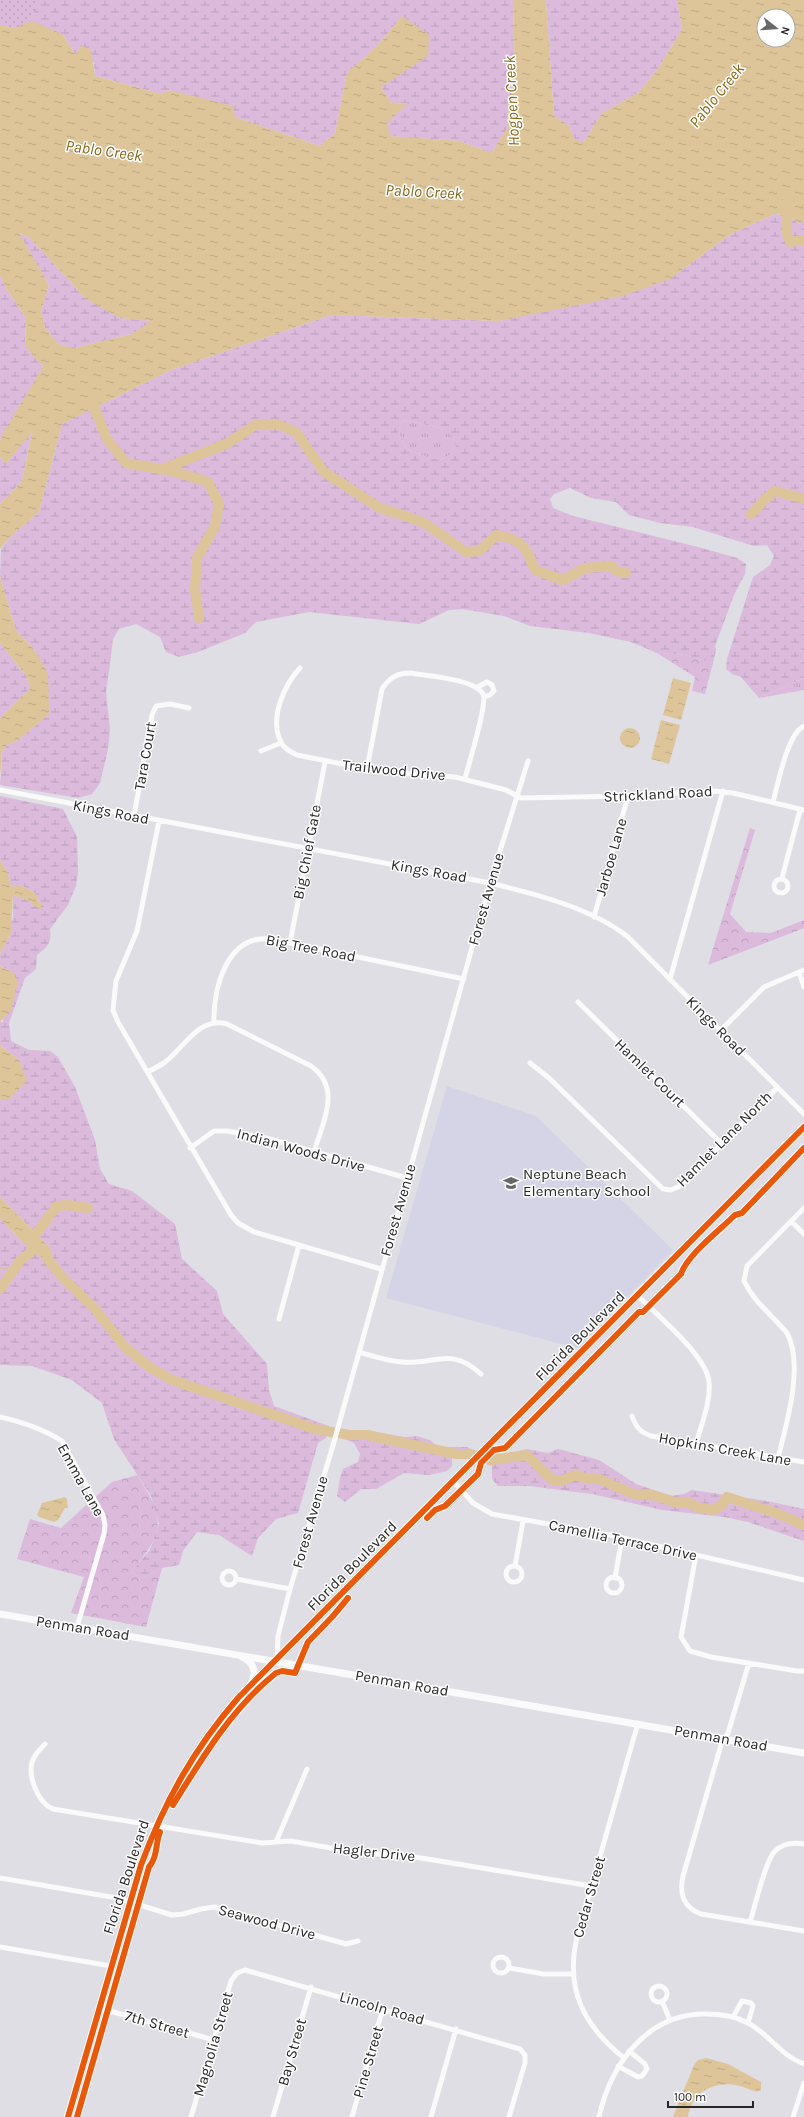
<svg xmlns="http://www.w3.org/2000/svg" width="804" height="2117" viewBox="0 0 804 2117" font-family="Karla,sans-serif">
<style>
.education{fill:#d5d4e6}
.grass{fill:url(#grass-tufts)}
.forest{fill:url(#forest-crowns)}
.wetland{fill:url(#wetland-marsh);fill-rule:evenodd}
.park{fill:url(#park-dots)}
.water{fill:url(#water-ripples);fill-rule:evenodd}
.lines{fill:none;stroke-linecap:round;stroke-linejoin:round}
.stream{stroke:#dec599;stroke-width:1.5}
.river{stroke:#dec599;stroke-width:10}
.street{stroke:#fafafb;stroke-width:5}
.secondary{stroke:#fafafb;stroke-width:7}
.cycleway-casing{stroke:#fff;stroke-width:8}
.cycleway{stroke:#e8590c;stroke-width:6}
.labels{text-anchor:middle;stroke-width:3;stroke-linejoin:round;paint-order:stroke}
.street-label{font-size:15px;fill:#272727;stroke:#fff}
.poi-label{font-size:15px;fill:#272727;stroke:#fff;text-anchor:start}
.water-label{font-size:16px;font-style:italic;fill:#85681d;stroke:#fff}
</style>
<defs>
<pattern id="grass-tufts" width="24" height="20" patternUnits="userSpaceOnUse"><rect width="24" height="20" fill="#dbbadc"/><path d="M3 7l-1-3M5 7V3M7 7l1-3M15 17l-1-3M17 17v-4M19 17l1-3" fill="none" stroke="#bca0bd"/></pattern>
<pattern id="forest-crowns" width="20" height="18" patternUnits="userSpaceOnUse"><rect width="20" height="18" fill="#dbbadc"/><path d="M2 6a3 3 0 1 1 6 0M12 15a3 3 0 1 1 6 0" fill="none" stroke="#bca0bd"/></pattern>
<pattern id="wetland-marsh" width="20" height="14" patternUnits="userSpaceOnUse"><rect width="20" height="14" fill="#dbbadc"/><path d="M1 5h8M5 5V1M11 12h8M15 12V8" fill="none" stroke="#bca0bd"/></pattern>
<pattern id="park-dots" width="8" height="8" patternUnits="userSpaceOnUse"><rect width="8" height="8" fill="#dbbadc"/><path d="M2 2h.1M6 6h.1" fill="none" stroke="#bca0bd" stroke-width="1.8" stroke-linecap="round"/></pattern>
<pattern id="water-ripples" width="26" height="14" patternUnits="userSpaceOnUse"><rect width="26" height="14" fill="#dec599"/><path d="M2 4q2-2 4 0t4 0M15 11q2-2 4 0t4 0" fill="none" stroke="#bea984"/></pattern>
</defs>
<rect width="100%" height="100%" fill="#dedee4"/>
<path class="education" d="M447,1086L536,1116L673,1250L577,1348L386,1298Z"/>
<path class="grass" d="M403,420L441,428L456,438V446L450,455L440,460L426,457L407,449L398,432Z
M804,678V690L759,698Z"/>
<path class="forest" d="M657,653L685,655L713,663L705,694L692,691L695,677Z
M750,828L755,830L730,914L746,932L771,933L804,920V928L708,965Z
M137,1475C166,1519 165,1532 131,1572L143,1578L162,1568L146,1627L71,1613L84,1577L17,1559L30,1519L61,1528L112,1482Z
M767,1501L804,1509V1521L778,1509Z"/>
<path class="wetland" d="M0,0H513L515,72L508,102L507,129L491,153L460,141L389,136L387,122L407,103L392,104L381,87L402,16L380,43L347,73L335,133L320,146L235,117L169,90L162,94L95,76L94,63L76,55L62,34L0,25Z
M546,0H677L682,29L658,69L638,93L602,113L584,142L575,141L568,125L554,116Z
M775,214L788,215L799,224L804,220V678L759,698L741,677L732,674L726,669L727,659L753,577L770,565L774,556L767,545L754,546L693,527L660,523L629,515L616,502L591,498L570,488L554,494L550,499L553,508L573,516L702,548L737,558L746,564L745,574L734,595L715,646L716,650L713,663L685,655L657,653L631,642L589,633L530,626L504,616L462,609L449,610L419,624L309,612L256,622L245,633L198,652L179,657L166,652L160,637L136,624L119,629L113,639L110,664L106,692L110,730L108,749L100,783L92,794L78,798L0,785L2,761L1,753L7,745L17,741L49,714L36,652L16,630L0,577L1,549L9,538L39,512L62,424L171,370L331,315L499,321L670,279L729,235ZM403,420L441,428L455,438L456,446L450,455L440,460L426,457L407,449L398,432Z
M18,233L30,238L86,299L120,318L153,321L132,334L74,348L59,345L45,328L41,311L49,285Z
M0,275L6,288L26,318L25,346L43,367L0,440Z
M32,431L22,481L0,504V457L6,463Z
M0,643L27,677L30,689L0,718Z
M0,796L63,809L77,837L78,872L76,886L68,905L50,929C52,942 48,947 37,955L36,969L25,978L9,1023L11,1041L29,1050L50,1051L58,1057L75,1087L95,1140L100,1169L109,1184L132,1191L175,1224L182,1259L217,1291L223,1314L267,1364L269,1390L274,1406L329,1426L326,1438L318,1443L298,1513L276,1519L258,1538L252,1556L219,1535L197,1532L183,1551L179,1565L162,1568L143,1578L131,1572L150,1550L159,1524L151,1496L114,1439L102,1403L72,1380L32,1366L0,1365V1218L22,1242L50,1248L0,1197V1100H9L19,1060L0,1045V1022H3L9,970L0,966V954L11,933L10,926L13,918V895L30,901L32,905L40,903L35,893L21,885L11,888L8,873L0,860Z
M345,1429L358,1433L364,1430L405,1437L417,1436L430,1440L438,1447H467L475,1451L467,1459L452,1458V1466L447,1471L429,1475L404,1473L376,1489H361L345,1502L337,1496L340,1478L343,1469L358,1462L360,1454L354,1443L342,1438Z
M527,1449L548,1453L558,1449L599,1460L636,1484L672,1496L684,1494L692,1490L767,1501L778,1509L804,1521V1541L748,1522L724,1517L662,1510L592,1494L529,1486H498L492,1479V1466L483,1463L492,1453L501,1456Z"/>
<path class="park" d="M0,0H38L32,21L15,28L0,25Z"/>
<path class="water" d="M513,0H546L554,116L568,125L575,140L584,142L602,113L638,93L658,69L682,29L677,0H804V220L799,224L788,215L775,214L729,235L670,279L623,296L499,321L331,315L171,370L62,424L39,512L9,538L0,549V577L16,630L36,652L48,673L49,714L17,741L7,745L1,753L2,761L0,775V718L30,689L27,677L0,643V504L22,481L32,432L6,464L0,457V440L3,433L43,367L25,346L26,318L6,288L0,275V25L15,28L32,21L62,34L76,55L81,45L91,50L95,76L162,94L169,90L233,106L235,117L320,146L335,133L347,73L380,43L402,16L429,35L428,56L381,87L392,104L408,103L388,122L389,136L460,141L491,153L507,129L508,102L515,72ZM764,16H788V40H764ZM19,233L30,238L86,299L120,318L152,321L132,334L74,348L59,345L45,328L41,311L49,285Z
M673,678L691,683L681,720L663,715Z
M661,720L680,725L669,764L651,759Z
M620 738a10 10 0 1 1 20 0a10 10 0 1 1-20 0Z
M0,860L8,873L11,887L21,885L35,893L40,903L44,906L41,909L32,905L30,901L13,895L11,933L0,954Z
M0,966L14,973L18,982L11,1010L0,1022Z
M0,1045L19,1060L27,1080L9,1100H0Z
M0,1197L50,1248L55,1269L22,1242L0,1218Z
M65,1497L67,1499L68,1508H65L58,1520L54,1522L39,1517L37,1515L42,1503Z
M706,2058L728,2064L761,2082V2090L757,2092C750,2090 743,2086 736,2085C713,2081 691,2093 688,2117H673L694,2065L698,2060Z"/>
<g class="lines">
<path class="stream" d="M0,1268H15"/>
<path class="river" d="M787,202V234L790,242L804,240
M97,394L94,407L107,439L126,463L176,472L208,482L219,504L215,526L197,558L195,589L199,618
M163,469L228,443L257,424H277L296,432L324,472L380,508L423,522L466,552L479,551L497,535C523,540 526,547 535,570L563,580L585,568L612,566L616,571L626,573
M751,514L765,499L775,491L804,499
M31,1240L57,1206L68,1205L88,1208
M47,1258L62,1277L95,1309L125,1347L149,1367L172,1380L315,1429L349,1435H367L456,1454H470L490,1460L526,1455L553,1480H563L576,1475L588,1479H599L636,1495L649,1494L675,1502H688L696,1507L713,1510L722,1505L727,1497L776,1513L804,1525
M0,1289L20,1261L37,1247"/>
<path class="street" d="M300,668C284,685 269,719 281,742C284,749 291,752 297,755L383,772L455,777L506,790L521,798L628,796L715,791L733,793L804,810
M476,688L487,682L492,685L494,691L490,695L484,697
M261,751L281,743
M367,769L382,689C389,678 397,673 410,673C427,676 475,679 483,694C488,703 468,766 465,779
M0,790L490,883C535,894 592,908 628,937L804,1114
M773,802C778,784 787,734 804,726
M134,816L152,715L156,706L170,704L189,708
M159,821L137,931L116,981L113,1010L118,1022L231,1215L238,1223L254,1232L381,1269
M782,878L800,810
M774 886a7 7 0 1 1 14 0a7 7 0 1 1-14 0Z
M594,917L628,796
M290,943L325,762
M799,972L804,987
M670,979L723,791
M578,1002L722,1144
M214,1023C213,988 227,934 271,939L464,979
M721,1030L764,987L804,970
M530,1063L549,1078L663,1189L671,1190L680,1186L777,1088
M148,1072C153,1069 159,1066 164,1063C184,1048 199,1016 227,1024L311,1066C342,1088 323,1122 314,1152
M190,1148L214,1131H227L266,1138L407,1178
M791,1221L804,1234
M638,1296C657,1315 707,1356 709,1382C711,1402 701,1425 696,1444
M279,1319L299,1245
M359,1352C373,1356 387,1361 402,1362C435,1365 451,1346 481,1374
M632,1416C636,1427 640,1432 651,1436L804,1462
M0,1417C22,1422 43,1429 62,1441L103,1515L105,1525L104,1534L77,1627
M778,1458C787,1423 804,1364 787,1333C772,1315 754,1302 744,1281L747,1266L804,1208
M454,1482L473,1503L492,1514L610,1535L804,1580
M696,1555L681,1637L690,1651L711,1657L797,1671H804
M515,1566L523,1521
M506 1574a8 8 0 1 1 16 0a8 8 0 1 1-16 0Z
M222 1578a7 7 0 1 1 14 0a7 7 0 1 1-14 0Z
M606 1585a8 8 0 1 1 16 0a8 8 0 1 1-16 0Z
M615,1578L622,1538
M236,1579L290,1589
M277,1661L278,1636L290,1589L334,1442L490,883L528,761
M749,1663L728,1733L721,1745L683,1876C679,1894 683,1907 701,1914L804,1931
M45,1744C40,1749 34,1755 32,1762C28,1777 38,1803 53,1809L262,1843L290,1841L361,1853L409,1856L591,1886
M276,1842L307,1769
M0,1878L117,1898L172,1915L183,1914L201,1909L214,1907L346,1944L358,1941
M750,1922C755,1907 765,1861 775,1851C783,1843 793,1842 804,1844
M0,1947L111,1966
M493 1965a8 8 0 1 1 16 0a8 8 0 1 1-16 0Z
M509,1968L544,1974H572
M651 1994a8 8 0 1 1 16 0a8 8 0 1 1-16 0Z
M662,2001L670,2020
M99,2008L214,2040
M733,2017L742,2001L751,2003L753,2006L748,2023
M624,2058C583,2025 565,1989 577,1937L638,1723
M618,2066L638,2077L642,2076L647,2069L645,2064L629,2051
M191,2117L231,1981L237,1973L245,1970L520,2049L525,2055V2063L509,2117
M273,2117L311,1987
M352,2117L383,2008
M431,2117L456,2029
M599,2117C611,2064 647,2013 706,2014C721,2014 735,2016 748,2023C769,2034 781,2056 804,2064
M793,2117L804,2083"/>
<path class="secondary" d="M0,1614L804,1753
M242,1657C254,1662 257,1672 251,1684
M68,2117L141,1865C165,1801 193,1750 238,1698L804,1127"/>
<g class="cycleway-casing">
<path id="cycleway" d="M427,1518L435,1510L445,1506L478,1474L481,1463L494,1450L505,1448L639,1312H643L681,1274C687,1255 720,1230 735,1215L742,1213L804,1148
M173,1805C202,1758 232,1708 276,1673L282,1671L295,1673L308,1642L333,1616L348,1598
M68,2117L141,1865C165,1801 193,1750 238,1698L804,1127
M77,2117L149,1867C158,1856 155,1845 160,1832"/>
</g>
<use href="#cycleway" class="cycleway"/>
</g>
<defs>
<g id="school-bare" transform="scale(1.2)"><path d="M0-5L7-2L0 1L-7-2ZM-4 1L0 2.5L4 1V4Q0 6-4 4Z" fill="#676769" stroke="#fff" stroke-width="2.5" paint-order="stroke"/></g>
</defs>
<g fill-rule="evenodd">
<use href="#school-bare" x="511" y="1183"/>
</g>
<g class="labels">
<g class="street-label">
<text transform="translate(145 756) rotate(-80)" y="5">Tara Court</text>
<text transform="translate(394 770) rotate(6)" y="5">Trailwood Drive</text>
<text transform="translate(658 794) rotate(-3)" y="5">Strickland Road</text>
<text transform="translate(111 812) rotate(11)" y="5">Kings Road</text>
<text transform="translate(307 852) rotate(-79)" y="5">Big Chief Gate</text>
<text transform="translate(611 857) rotate(-74)" y="5">Jarboe Lane</text>
<text transform="translate(429 871) rotate(10)" y="5">Kings Road</text>
<text transform="translate(486 899) rotate(-74)" y="5">Forest Avenue</text>
<text transform="translate(311 948) rotate(11)" y="5">Big Tree Road</text>
<text transform="translate(716 1026) rotate(45)" y="5">Kings Road</text>
<text transform="translate(650 1073) rotate(44)" y="5">Hamlet Court</text>
<text transform="translate(724 1139) rotate(-45)" y="5">Hamlet Lane North</text>
<text transform="translate(301 1150) rotate(15)" y="5">Indian Woods Drive</text>
<text transform="translate(398 1210) rotate(-74)" y="5">Forest Avenue</text>
<text transform="translate(580 1336) rotate(-45)" y="5">Florida Boulevard</text>
<text transform="translate(725 1449) rotate(10)" y="5">Hopkins Creek Lane</text>
<text transform="translate(81 1480) rotate(61)" y="5">Emma Lane</text>
<text transform="translate(310 1522) rotate(-74)" y="5">Forest Avenue</text>
<text transform="translate(623 1540) rotate(12)" y="5">Camellia Terrace Drive</text>
<text transform="translate(352 1566) rotate(-45)" y="5">Florida Boulevard</text>
<text transform="translate(83 1628) rotate(9)" y="5">Penman Road</text>
<text transform="translate(402 1683) rotate(10)" y="5">Penman Road</text>
<text transform="translate(721 1738) rotate(10)" y="5">Penman Road</text>
<text transform="translate(374 1852) rotate(6)" y="5">Hagler Drive</text>
<text transform="translate(126 1877) rotate(-72)" y="5">Florida Boulevard</text>
<text transform="translate(589 1897) rotate(-74)" y="5">Cedar Street</text>
<text transform="translate(267 1922) rotate(15)" y="5">Seawood Drive</text>
<text transform="translate(382 2008) rotate(16)" y="5">Lincoln Road</text>
<text transform="translate(157 2024) rotate(16)" y="5">7th Street</text>
<text transform="translate(213 2044) rotate(-74)" y="5">Magnolia Street</text>
<text transform="translate(292 2052) rotate(-74)" y="5">Bay Street</text>
<text transform="translate(368 2062) rotate(-74)" y="5">Pine Street</text>
</g>
<g class="poi-label">
<text x="523" y="1179">Neptune Beach<tspan x="523" dy="17">Elementary School</tspan></text>
</g>
<g class="water-label">
<text transform="translate(716 95) rotate(-51)" y="6">Pablo Creek</text>
<text transform="translate(511 101) rotate(-93)" y="6">Hogpen Creek</text>
<text transform="translate(104 150) rotate(8)" y="6">Pablo Creek</text>
<text transform="translate(424 191) rotate(3)" y="6">Pablo Creek</text>
</g>
</g>
<g transform="translate(776 28) rotate(107)"><circle r="19" fill="#ffffff" stroke="#a9a9a9"/>
<path d="M0-3L7 15L0 10L-7 15Z" fill="#676769"/>
<text y="-6" font-size="11" font-weight="bold" text-anchor="middle" fill="#272727">N</text>
</g>
<path d="M668 2101v6h85v-6" fill="none" stroke="#272727" stroke-width="2"/>
<text x="674" y="2101" font-size="12" fill="#272727" stroke="#ffffff" stroke-width="3" paint-order="stroke">100 m</text>
</svg>
